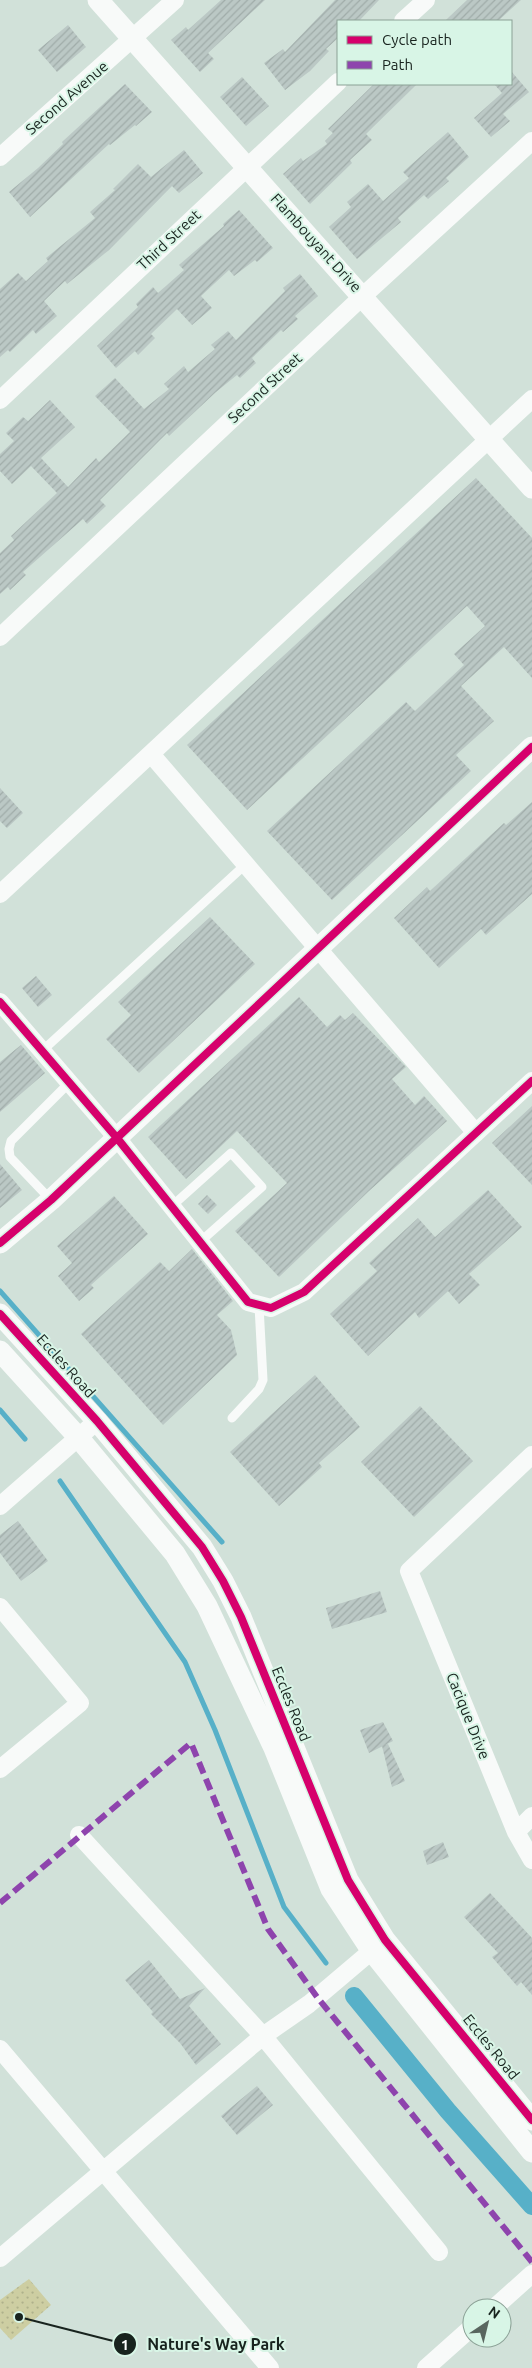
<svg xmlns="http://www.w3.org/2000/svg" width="532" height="2368" viewBox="0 0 532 2368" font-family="Ubuntu,sans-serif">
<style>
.park{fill:url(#park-dots)}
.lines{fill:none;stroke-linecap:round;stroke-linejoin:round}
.stream{stroke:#57b0c8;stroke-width:5}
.canal{stroke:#57b0c8;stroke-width:18}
.building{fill:url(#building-hatch)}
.service{stroke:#f8faf9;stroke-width:9}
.minor{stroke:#f8faf9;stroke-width:18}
.tertiary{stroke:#f8faf9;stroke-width:21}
.quiet{stroke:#8e44ad;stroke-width:6;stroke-dasharray:12 6;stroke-linecap:butt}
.cycleway-casing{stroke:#d8f5e6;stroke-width:11}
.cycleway{stroke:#d6006c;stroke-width:8}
.labels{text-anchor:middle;stroke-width:4;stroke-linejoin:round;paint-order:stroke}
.street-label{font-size:15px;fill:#18231e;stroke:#d8f5e6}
.leader{fill:none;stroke:#18231e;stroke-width:2}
.callout-dot{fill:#18231e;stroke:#d8f5e6;stroke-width:2}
.mark-label{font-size:15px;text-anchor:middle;font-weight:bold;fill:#fff}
.callout-label{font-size:16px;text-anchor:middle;font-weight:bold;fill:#18231e;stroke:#d8f5e6;stroke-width:4;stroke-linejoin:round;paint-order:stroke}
</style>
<defs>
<pattern id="park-dots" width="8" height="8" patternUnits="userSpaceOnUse" patternTransform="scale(1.25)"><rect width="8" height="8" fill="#cdcea2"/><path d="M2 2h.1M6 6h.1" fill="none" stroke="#afb18b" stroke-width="1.8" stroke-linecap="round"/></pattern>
<pattern id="building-hatch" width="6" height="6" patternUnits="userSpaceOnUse" patternTransform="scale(1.25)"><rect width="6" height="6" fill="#bbc8c5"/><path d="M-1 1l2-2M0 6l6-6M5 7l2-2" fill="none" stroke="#a0aca9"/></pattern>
</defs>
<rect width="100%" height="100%" fill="#d1e1d9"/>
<path class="park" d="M29,2279L51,2305L11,2340L0,2328V2300Z"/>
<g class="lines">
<path class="stream" d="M0,1291L222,1542
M0,1410L25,1439
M60,1481L185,1662L215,1730L284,1907L326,1963"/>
<path class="canal" d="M354,1996L448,2111L532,2206"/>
</g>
<path class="building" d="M221,0H265L208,53L214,59L200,72L171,40L186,27L188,30Z
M335,0H379L359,21H338V38L326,49L329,51L310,71L285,90L264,63L283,49L285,52Z
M467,0H521L498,21H445Z
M68,25L86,47L57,72L38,50Z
M511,71L529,92L503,114L510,121L491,137L474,118L502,93L494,84H511Z
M242,77L269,106L246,126L220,97Z
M125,84L152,112L136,126L135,125L110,145L109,144L30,217L9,192L38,168L63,144L62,142Z
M374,84H417L366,134L372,140L350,160L352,163L310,204L283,174L301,158L303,161L327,144L325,141L333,133L328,129Z
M448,132L469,157L446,178L449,181L428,199L424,195L398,218L401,222L357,259L329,227L351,207L347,202L368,184L383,201L409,178L403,172Z
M184,150L203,173L179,193L172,186L109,250L67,284L65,281L44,301L57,316L36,334L33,330L10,352L8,350L0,357V289L18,273L26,281L48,261L46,258L95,218L90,212L115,190L113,189L138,164L151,177Z
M239,210L273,248L257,262L255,260L234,276L229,270L201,296L212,308L192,325L177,309L151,334L155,338L138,355L135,351L116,368L97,346L138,307L136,304L153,287L158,293L184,270L179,265L224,226L223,224Z
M300,274L318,296L295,316L298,319L283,332L281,330L252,358L256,363L240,378L237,375L216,392L169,436L167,433L100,500L106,506L87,524L83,519L23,572L26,575L10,590L8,587L0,594V553L14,540L11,536L57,493L31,466L12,484L0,471V454L14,441L6,433L23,417L28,421L50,400L75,427L41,458L68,487L96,458L99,462L130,432L95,396L115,378L144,409L169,389L164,384L184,366L188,372L215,349L211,345L228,331L236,340L285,291L283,288Z
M476,478L532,538V678L504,647L461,686L494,721L456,755L471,771L332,900L267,831L406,702L415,711L464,665L454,654L485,626L467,606L247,810L187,745Z
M0,788L23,813L7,828L0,821Z
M532,802V894L486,935L481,929L439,968L394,918L427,887L430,891L504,823L506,825Z
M210,917L255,964L139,1073L106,1039L131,1015L118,1002Z
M36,976L52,995L38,1007L22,988Z
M299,997L327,1027L340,1015L345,1020L353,1013L406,1067L392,1079L415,1105L424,1096L447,1121L369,1191L279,1277L235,1231L287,1183L237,1131L186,1179L148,1137Z
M21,1045L45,1073L0,1112V1062Z
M532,1106V1185L492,1143Z
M0,1164L22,1190L0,1208Z
M488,1190L522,1227L469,1274L480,1285L459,1304L448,1291L419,1318L415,1312L368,1356L330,1314L377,1271L369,1263L418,1218L435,1237Z
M207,1195L217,1205L208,1214L198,1204Z
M114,1196L148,1234L91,1285L94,1288L79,1301L58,1276L72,1263L57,1246Z
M192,1249L233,1301L217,1315L231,1330L237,1355L163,1425L81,1334L160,1262L169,1271Z
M315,1375L360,1427L319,1463L322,1467L279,1506L230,1452Z
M420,1406L473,1461L414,1517L361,1462Z
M18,1521L48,1561L21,1581L0,1553V1535Z
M380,1591L387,1612L332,1629L326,1608Z
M383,1722L393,1741L369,1753L360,1730Z
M388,1744L405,1781L392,1787L382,1746Z
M443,1842L449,1857L427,1865L423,1851Z
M490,1893L532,1938V1995L521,1982L517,1986L492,1957L498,1953L464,1917Z
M149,1960L180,1999L205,1988L189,2006L221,2044L196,2065L180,2043L151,2014L153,2012L125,1980Z
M257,2086L273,2105L237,2135L221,2116Z"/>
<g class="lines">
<path class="service" d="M42,1051L246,864
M50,1199L10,1157L9,1149L11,1141L69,1083
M172,1206L231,1153L262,1187L201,1241
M232,1418L259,1389L263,1380L259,1306"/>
<path class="minor" d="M403,21L426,0
M0,157L175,0
M0,400L338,82
M0,637L363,296L532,141
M151,754L476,1133
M0,894L532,399
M0,1002L117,1138L248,1302L271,1308L304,1292L532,1081
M532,1455L409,1571L516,1832L532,1860
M0,1506L97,1421
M0,1607L80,1703L0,1769
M516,1832L532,1816
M79,1835L263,2036L439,2252
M0,2049L270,2368
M0,2258L263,2036L309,2004L381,1943
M494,2308L532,2274
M426,2368L472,2327"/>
<path class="tertiary" d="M98,0L532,488
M0,1243L51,1200L532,747
M0,1314L97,1421L202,1547L223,1581L241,1617L348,1880L385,1940L532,2120
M0,1351L78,1437L175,1554L207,1606L274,1748L331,1889L371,1950L532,2152"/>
<path class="quiet" d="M0,1903L191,1743L268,1929L317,1997L532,2262"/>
<g class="cycleway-casing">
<path id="cycleway" d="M0,1002L117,1138L248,1302L271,1308L304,1292L532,1081
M0,1243L51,1200L532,747
M0,1314L97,1421L202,1547L223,1581L241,1617L348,1880L385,1940L532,2120"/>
</g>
<use href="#cycleway" class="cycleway"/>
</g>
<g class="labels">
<g class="street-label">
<text transform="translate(67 98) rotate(-41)" y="5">Second Avenue</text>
<text transform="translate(169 240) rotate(-43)" y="5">Third Street</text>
<text transform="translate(316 243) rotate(48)" y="5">Flambouyant Drive</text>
<text transform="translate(265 388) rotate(-43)" y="5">Second Street</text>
<text transform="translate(66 1366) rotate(48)" y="5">Eccles Road</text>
<text transform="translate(291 1704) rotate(68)" y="5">Eccles Road</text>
<text transform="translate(468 1716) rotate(68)" y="5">Cacique Drive</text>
<text transform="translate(491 2047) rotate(51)" y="5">Eccles Road</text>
</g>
</g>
<path class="leader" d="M19 2317L125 2344"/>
<g class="callout-dot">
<circle cx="19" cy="2317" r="5"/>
<circle cx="125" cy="2344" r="12"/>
</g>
<g class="mark-label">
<text x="125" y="2350">1</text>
</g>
<g class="callout-label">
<text x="216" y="2350">Nature's Way Park</text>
</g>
<rect x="337" y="20" width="175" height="65" fill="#d8f5e6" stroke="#8ba196"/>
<rect x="347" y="36" width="25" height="8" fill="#d6006c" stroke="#8ba196"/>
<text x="382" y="45" font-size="15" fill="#18231e">Cycle path</text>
<rect x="347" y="61" width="25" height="8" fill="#8e44ad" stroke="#8ba196"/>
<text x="382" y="70" font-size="15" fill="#18231e">Path</text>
<g transform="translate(487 2323) rotate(35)"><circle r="24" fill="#d8f5e6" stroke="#8ba196"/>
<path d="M0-4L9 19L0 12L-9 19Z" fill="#59665f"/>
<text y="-8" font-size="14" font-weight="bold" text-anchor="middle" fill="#18231e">N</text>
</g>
</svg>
